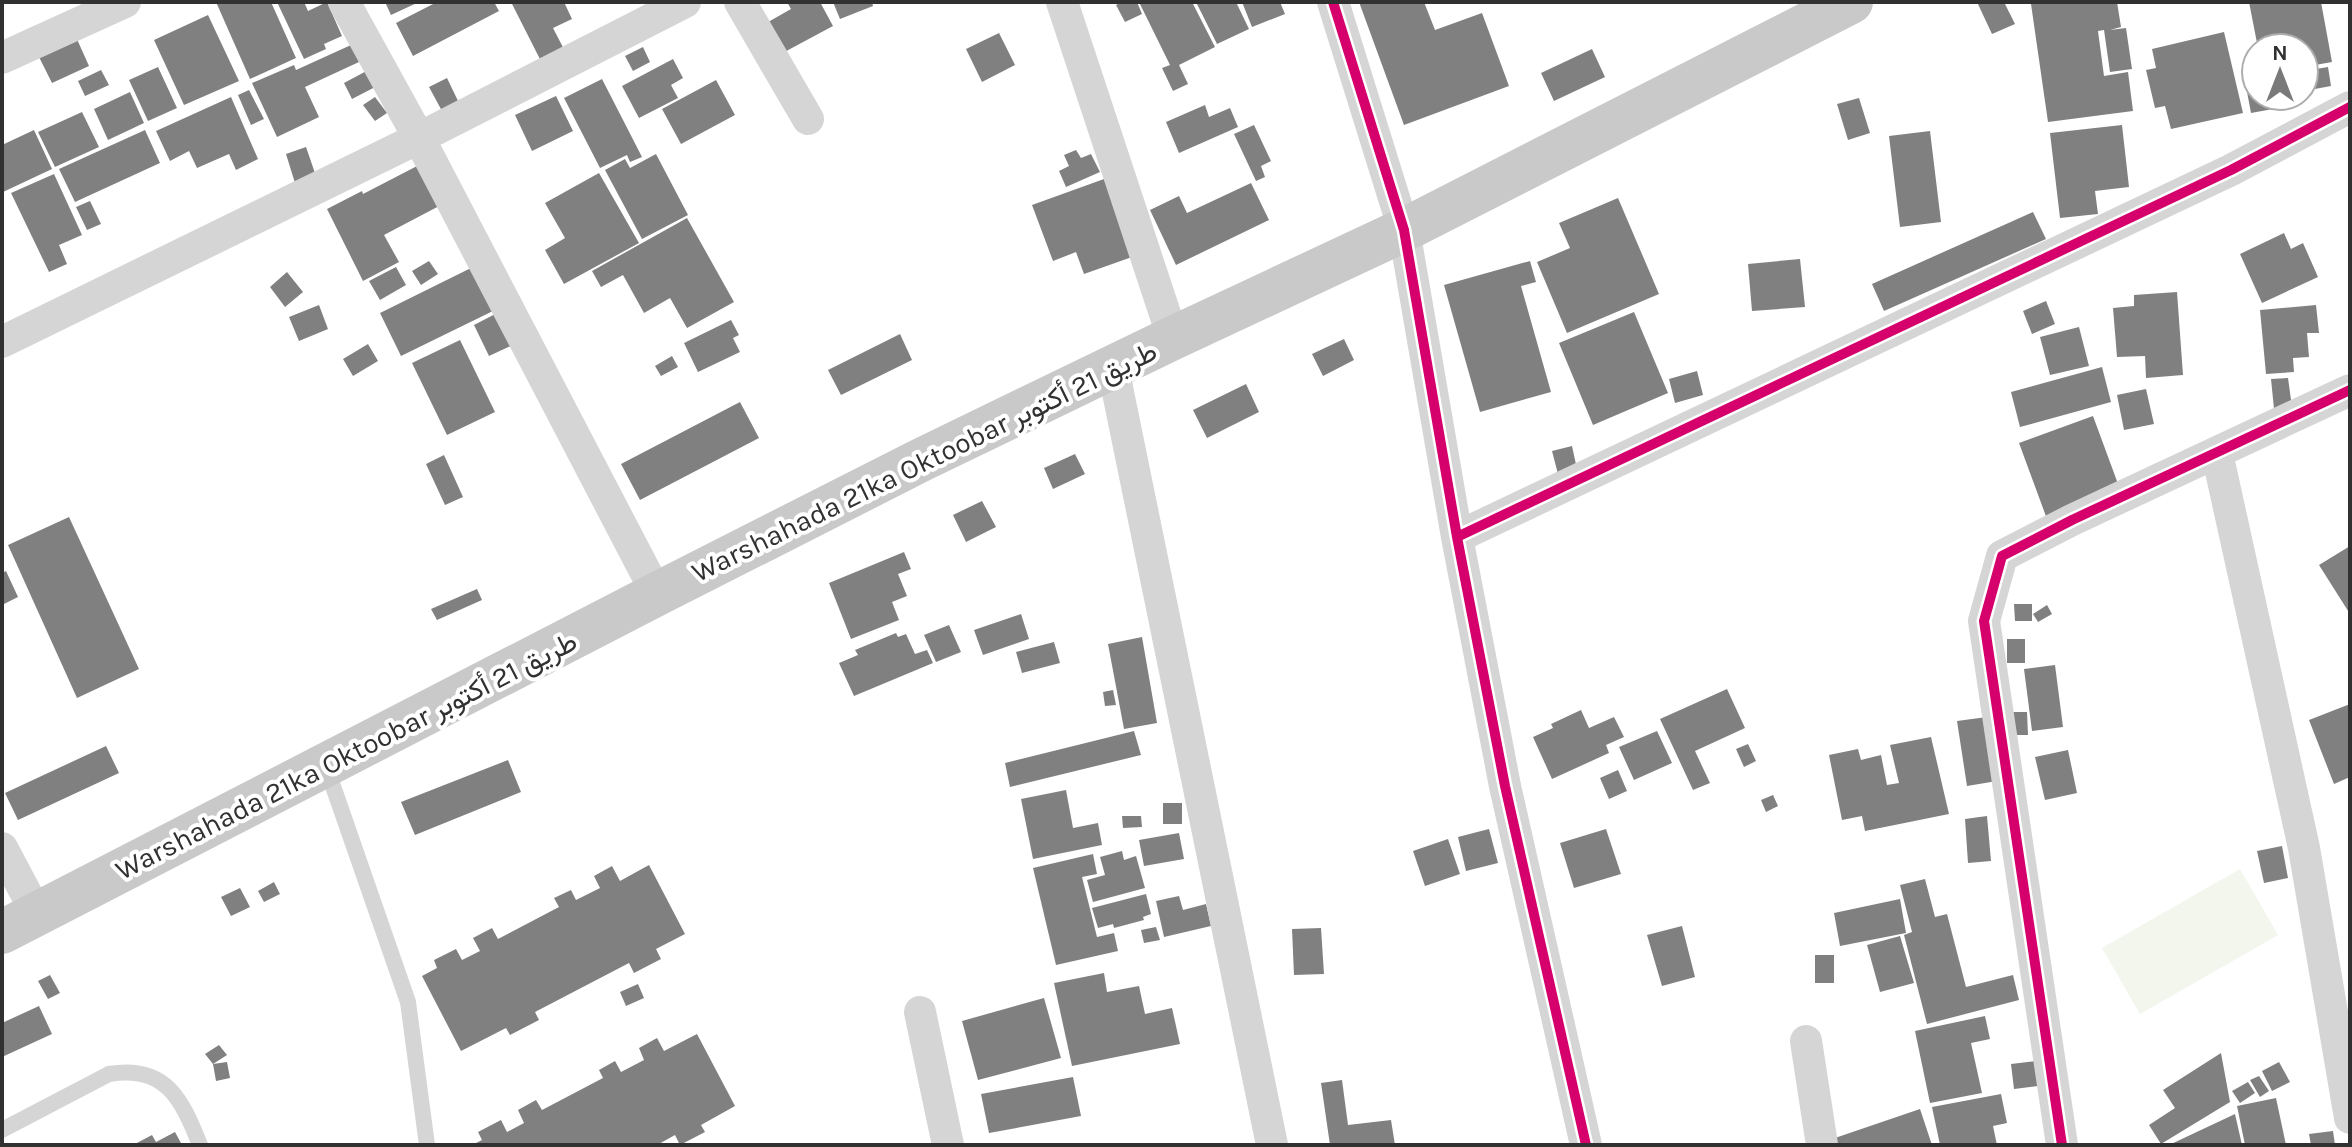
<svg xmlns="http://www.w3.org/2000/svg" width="2352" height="1147" viewBox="0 0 2352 1147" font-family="Karla,Vazirmatn,sans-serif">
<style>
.green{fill:#f2f6ed}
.building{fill:#808080}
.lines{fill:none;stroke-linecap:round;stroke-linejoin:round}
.service{stroke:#d5d5d5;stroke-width:16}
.minor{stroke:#d5d5d5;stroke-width:32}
.primary{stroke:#c9c9c9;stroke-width:44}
.cycleway-casing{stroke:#fff;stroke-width:15}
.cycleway{stroke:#d6006c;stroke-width:10}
.labels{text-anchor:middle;stroke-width:8;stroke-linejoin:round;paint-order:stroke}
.street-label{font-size:28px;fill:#313131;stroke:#fff}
</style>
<rect width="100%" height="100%" fill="#fff"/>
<path class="green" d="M2240,869L2278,935L2140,1014L2102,948Z"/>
<path class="building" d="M216,2H271L296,58L250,79Z
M277,2H304L308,11L327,2L342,36L324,44L326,49L304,59Z
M385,2H419L391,15Z
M437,2H494L499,11L413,56L396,23Z
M511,2H564L572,19L553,28L568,57L545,69Z
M787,2H820L833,26L777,56L761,26L791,9Z
M833,2H872L873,6L840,19Z
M1122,2H1137L1142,14L1125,22L1116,5Z
M1139,2H1192L1215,47L1179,65L1188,84L1173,91L1162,68L1170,65Z
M1196,2H1236L1249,29L1217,44Z
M1242,2H1280L1285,14L1252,27Z
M1359,2H1424L1435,30L1482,13L1509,86L1404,125Z
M1977,2H2004L2015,24L1992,34Z
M2048,2H2117L2121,27L2110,30L2126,28L2132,69L2110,72L2104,30L2098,31L2104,76L2128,72L2133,111L2048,122L2031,4Z
M2249,2H2321L2332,62L2304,67V48H2258Z
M208,15L239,81L184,105L154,40Z
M2224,32L2243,113L2171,129L2165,106L2155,108L2146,70L2156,68L2152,49Z
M999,33L1015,65L982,82L966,49Z
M76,37L89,66L52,83L38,55Z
M351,45L359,62L305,87L319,117L277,137L252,83L294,65L296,70Z
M643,47L650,62L633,71L625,56Z
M1592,49L1605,77L1554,101L1541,73Z
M673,59L683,78L671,85L678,98L639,118L622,86Z
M158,67L177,108L148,121L129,80Z
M2328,67L2331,86L2304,91V71Z
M372,68L381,84L352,99L344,83Z
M101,70L109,85L85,96L78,81Z
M447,78L459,103L442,111L429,87Z
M602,79L642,157L630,162L627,155L600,168L564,98Z
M2256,79V96H2300L2301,104L2251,113L2245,81Z
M716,80L735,115L681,144L662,109Z
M249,90L264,119L251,125L238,95Z
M130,92L144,123L108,140L94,109Z
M556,96L573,131L532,151L515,115Z
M231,97L258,159L236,170L229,154L197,168L189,151L170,161L156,131Z
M375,97L387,113L375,121L363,105Z
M1859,98L1870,133L1848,140L1837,104Z
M1205,105L1209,117L1230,108L1238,127L1179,153L1166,122Z
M82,112L99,147L55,167L38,132Z
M1254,125L1271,161L1261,166L1265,177L1256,181L1234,134Z
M2122,125L2129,187L2095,191L2098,214L2060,218L2050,133Z
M34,130L52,169L3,192L2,145Z
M145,130L160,163L75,202L59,169Z
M1930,131L1941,222L1900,227L1889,136Z
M306,147L316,176L295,183L286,154Z
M1076,150L1081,158L1091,154L1100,172L1066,187L1059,171L1069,166L1064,155Z
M656,154L688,215L642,239L605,170L625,159L630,168Z
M419,165L441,205L384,235L399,262L363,281L327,209L362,191L363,194Z
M599,173L639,243L564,284L545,250L565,238L545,203Z
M54,174L82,235L59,245L67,264L49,272L11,193Z
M1104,179L1132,257L1084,274L1076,252L1053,261L1032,205Z
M1251,183L1269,220L1176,265L1150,210L1179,196L1187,213Z
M1618,198L1659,294L1567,333L1537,262L1570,248L1559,223Z
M90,201L101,224L87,230L76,207Z
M2033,212L2046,239L1884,311L1872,284Z
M687,218L734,302L687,328L670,298L644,313L623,275L601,287L592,271Z
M2284,233L2291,249L2303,243L2318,277L2262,303L2240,254Z
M1800,259L1805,307L1752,311L1748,264Z
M429,261L438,274L421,285L412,271Z
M1530,261L1536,282L1521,286L1551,392L1480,412L1444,285Z
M396,267L406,285L380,300L369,281Z
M473,267L495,310L401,356L380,313Z
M287,272L303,292L285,307L270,287Z
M2177,292L2183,375L2146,378L2145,356L2117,357L2113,308L2134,306V295Z
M2046,301L2055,324L2032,334L2023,311Z
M319,305L328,329L299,341L289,317Z
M2316,305L2319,333H2307L2309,357L2293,358L2294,372L2266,374L2260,310Z
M501,311L517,343L489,356L474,325Z
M1634,312L1668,393L1593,425L1559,343Z
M731,320L739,335L733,338L740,352L698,372L684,343Z
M2079,327L2089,366L2050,375L2040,337Z
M900,334L912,360L841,395L828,370Z
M1344,339L1354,360L1323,376L1312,354Z
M460,340L495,412L447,435L412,363Z
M368,344L378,361L353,376L343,359Z
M672,356L678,367L661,376L655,366Z
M2102,367L2111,402L2020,427L2011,392Z
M1697,371L1703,395L1675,403L1669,379Z
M2288,378L2292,407L2274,409L2271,379Z
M1246,384L1259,412L1207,438L1193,410Z
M2146,389L2154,424L2124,430L2117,395Z
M740,402L759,438L640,500L621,464Z
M2093,416L2121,492L2047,519L2019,443Z
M1572,446L1577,469L1558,474L1552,451Z
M1075,454L1085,474L1053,489L1044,468Z
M444,455L463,497L445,505L426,464Z
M982,501L996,527L966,542L953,515Z
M69,517L139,669L77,698L8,545Z
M2350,546V614L2319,565Z
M904,552L911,569L898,574L907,596L892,602L899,620L851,639L829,583Z
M6,571L18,597L2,605V573Z
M477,589L482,600L437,620L431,609Z
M2014,604H2032V621H2015Z
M2047,605L2052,614L2038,622L2033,614Z
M1021,614L1029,639L983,655L974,630Z
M949,625L961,652L936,662L924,635Z
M896,633L898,637L906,634L915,654L927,650L933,663L854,696L839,663L858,655L855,650Z
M1142,637L1157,723L1124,729L1108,644Z
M2007,639H2025V663H2007Z
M1054,642L1060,663L1022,673L1016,652Z
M2055,665L2063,727L2032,731L2024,669Z
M1727,689L1745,728L1695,751L1710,783L1693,790L1660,719Z
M1113,690L1116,705L1105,706L1103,692Z
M2350,704V777L2334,784L2309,720Z
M1581,710L1589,728L1614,717L1624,737L1606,745L1609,753L1552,779L1533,737L1553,728L1551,724Z
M2013,712H2027L2028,735H2013Z
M1987,717L1997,781L1967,786L1957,721Z
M1134,731L1141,755L1010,787L1005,763Z
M1657,731L1672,763L1634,780L1619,747Z
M1931,737L1949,814L1865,831L1862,816L1842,820L1829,755L1858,749L1861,760L1881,755L1887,785L1899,783L1890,745Z
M1748,744L1756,761L1744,767L1736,749Z
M106,746L119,773L18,820L5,793Z
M2068,750L2077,793L2045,800L2035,757Z
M508,760L521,792L415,835L401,802Z
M1618,770L1627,791L1609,799L1600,778Z
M1066,790L1073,828L1098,823L1102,845L1033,859L1021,799Z
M1773,795L1778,806L1766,812L1761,800Z
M1163,803H1182V824H1163Z
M1122,816H1141L1142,827L1123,828Z
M1987,816L1991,861L1968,863L1965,819Z
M1489,829L1498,863L1466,871L1458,837Z
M1606,829L1621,874L1574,888L1560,843Z
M1179,833L1184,859L1144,866L1139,840Z
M1448,839L1460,874L1425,886L1413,851Z
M2282,846L2288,878L2264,883L2257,851Z
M1122,851L1124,860L1136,856L1145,888L1093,902L1087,880L1105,875L1100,857Z
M1093,854L1097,874L1082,877L1097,937L1114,933L1118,951L1056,965L1033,868Z
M649,865L685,934L656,949L661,959L634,973L629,963L535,1012L539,1020L510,1035L506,1028L461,1051L422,976L437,968L434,960L456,949L462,960L480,951L473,938L492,928L498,939L559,907L554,898L571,890L576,900L600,888L594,876L612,866L620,881Z
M1925,879L1935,917L1947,914L1966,987L2013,975L2019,1000L1927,1024L1904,935L1912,932L1900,885Z
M274,882L280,894L264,902L258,891Z
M240,888L250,907L231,916L221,897Z
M1146,894L1151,914L1143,917L1144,920L1114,928L1113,924L1098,928L1092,908Z
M1179,896L1183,910L1206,904L1211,926L1164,937L1156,901Z
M1900,899L1906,933L1840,946L1834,913Z
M1682,926L1695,977L1662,986L1647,935Z
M1156,927L1160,940L1144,943L1141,930Z
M1321,928L1324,974L1294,975L1292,929Z
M1900,936L1914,983L1880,992L1867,945Z
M1815,955H1834V983H1815Z
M1104,973L1107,992L1139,986L1145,1014L1172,1008L1180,1044L1072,1066L1054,983Z
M50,975L60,993L48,999L38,981Z
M638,984L644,998L626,1006L620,992Z
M1044,998L1061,1058L978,1080L962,1021Z
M39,1006L52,1034L2,1057V1023Z
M1985,1016L1990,1039L1971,1043L1982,1093L1930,1103L1915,1031Z
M697,1034L735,1106L701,1125L705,1132L680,1145L675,1135L657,1145H472L482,1140L478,1132L501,1120L507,1132L524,1123L518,1110L536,1100L542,1110L603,1078L599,1070L615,1061L621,1072L644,1060L639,1048L657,1038L664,1051Z
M219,1045L227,1055L213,1064L205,1054Z
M2221,1053L2230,1102L2161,1144L2149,1125L2175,1108L2163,1090Z
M2035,1061L2038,1086L2014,1089L2011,1064Z
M227,1062L230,1078L216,1081L213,1064Z
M2279,1062L2290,1082L2272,1091L2262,1071Z
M2259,1076L2269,1091L2260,1097L2250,1080Z
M1073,1077L1081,1116L989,1133L981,1094Z
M1342,1080L1348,1125L1391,1120L1395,1145H1330L1321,1083Z
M2248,1082L2255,1093L2240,1103L2232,1091Z
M2001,1094L2007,1123L1993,1126L1997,1145H1940L1932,1107Z
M2276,1098L2286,1145H2245L2237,1106Z
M1920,1109L1932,1145H1834L1832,1139Z
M2235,1114L2242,1145H2169Z
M2333,1131L2335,1145H2311L2309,1134Z
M175,1132L182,1145H133L152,1135L156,1142Z"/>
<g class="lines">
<path class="service" d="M326,766L408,1002L427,1145
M2,1130L109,1074C166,1064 182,1100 200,1145"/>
<path class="minor" d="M344,2L419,138L657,594
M740,2L808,119
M1062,2L1173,338
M1333,2L1404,230L1457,537L1505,786L1586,1145
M2,58L125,2
M2,342L419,138L685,2
M1113,368L1272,1145
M2217,453L2304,848L2350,1118
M1457,537L2231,170L2350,107
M2,848L37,914
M920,1012L948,1145
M1806,1041L1822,1145
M2062,1145L1984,621L2002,556L2072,520L2350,390"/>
<path class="primary" d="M2,932L657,594L921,460L1173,338L1404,230L1851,2"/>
<g class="cycleway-casing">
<path id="cycleway" d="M1333,2L1404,230L1457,537L1505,786L1586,1145
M1457,537L2231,170L2350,107
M2062,1145L1984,621L2002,556L2072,520L2350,390"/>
</g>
<use href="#cycleway" class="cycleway"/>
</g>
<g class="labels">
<g class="street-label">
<text transform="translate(924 461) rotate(-26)" y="10">Warshahada 21ka Oktoobar طريق 21 أكتوبر</text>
<text transform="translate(346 755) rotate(-27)" y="10">Warshahada 21ka Oktoobar طريق 21 أكتوبر</text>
</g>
</g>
<rect width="2352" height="1147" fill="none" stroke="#313131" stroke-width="8"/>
<g transform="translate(2280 72)"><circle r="38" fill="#ffffff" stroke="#adadad" stroke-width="2"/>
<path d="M0-6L14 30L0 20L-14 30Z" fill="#797979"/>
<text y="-12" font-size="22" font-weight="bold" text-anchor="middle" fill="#313131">N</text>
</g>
</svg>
